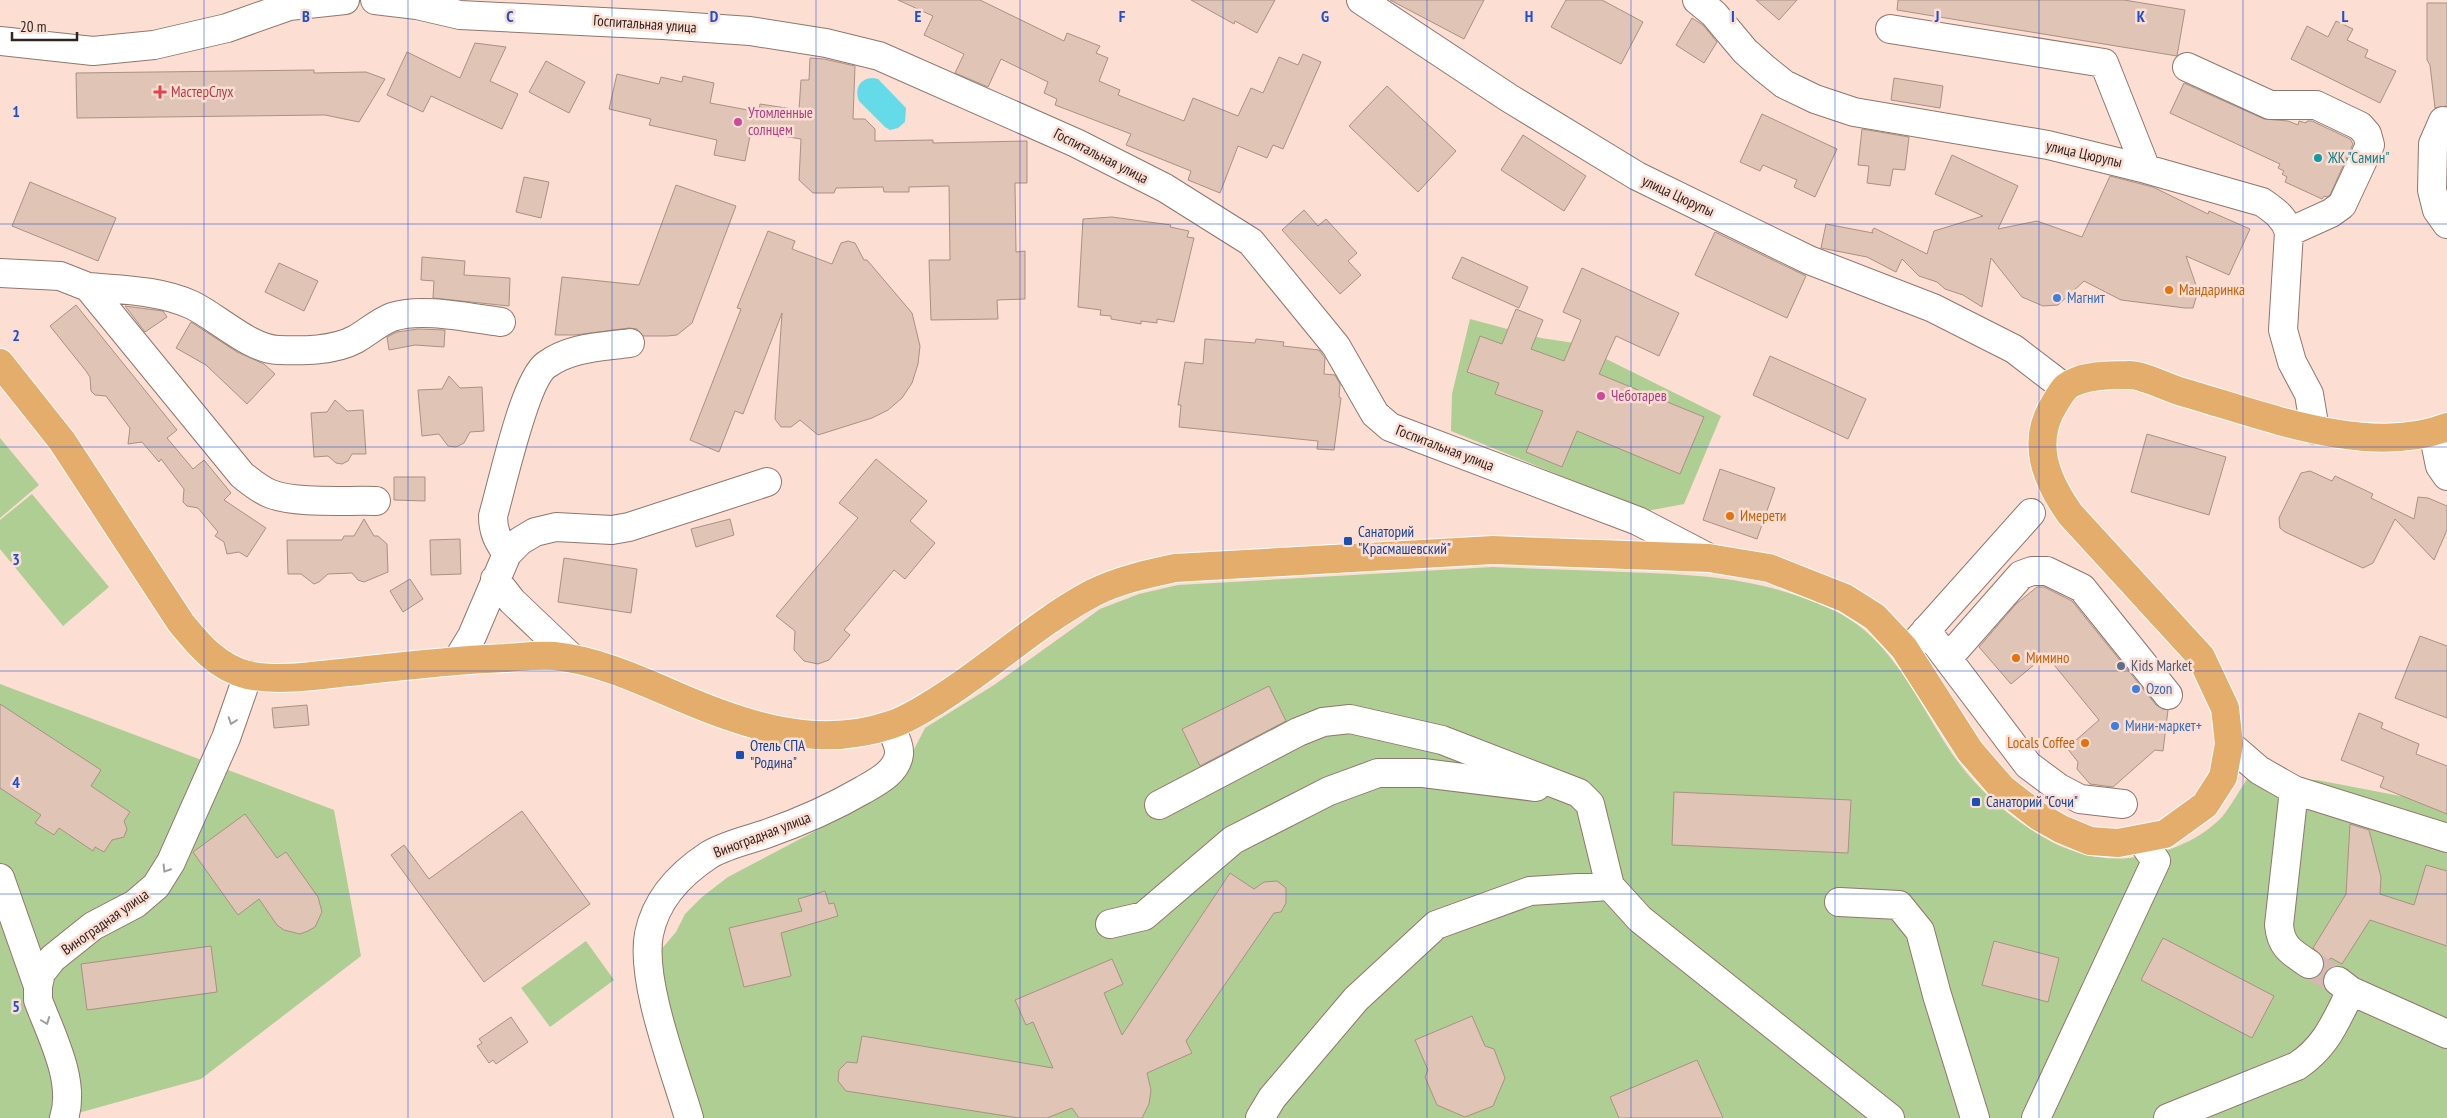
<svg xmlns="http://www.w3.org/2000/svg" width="2447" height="1118" viewBox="0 0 2447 1118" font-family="'PT Sans Narrow',sans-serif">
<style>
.green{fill:#aece94}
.water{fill:#65dae9}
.building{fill:#e0c4b6;stroke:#aa9183}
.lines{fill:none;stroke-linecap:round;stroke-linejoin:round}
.minor-tunnel{stroke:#d3b9af;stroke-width:28;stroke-dasharray:28 14;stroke-linecap:butt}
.minor-casing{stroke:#91766c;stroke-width:30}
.major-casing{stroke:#fff;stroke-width:30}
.minor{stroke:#fff;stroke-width:28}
.major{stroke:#e5ad6c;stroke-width:28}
.oneway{stroke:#a29d9b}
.grid{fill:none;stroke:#1d4ed8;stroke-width:1;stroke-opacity:0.55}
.health-dot{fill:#e0444e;stroke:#fcded3;stroke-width:2}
.hotel-dot{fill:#d1479c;stroke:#fcded3;stroke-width:2}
.culture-dot{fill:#0f9aa8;stroke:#fcded3;stroke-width:2}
.food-dot{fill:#e8710a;stroke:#fcded3;stroke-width:2}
.shop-dot{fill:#3f7fe0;stroke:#fcded3;stroke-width:2}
.transit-dot{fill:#1a4fb4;stroke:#fcded3;stroke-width:2}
.service-dot{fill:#5c6f8a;stroke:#fcded3;stroke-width:2}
.labels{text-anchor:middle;stroke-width:5;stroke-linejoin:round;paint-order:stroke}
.street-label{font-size:15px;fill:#302521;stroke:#fcded3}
.health-label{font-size:15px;fill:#be3a42;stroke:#fcded3;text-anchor:start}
.hotel-label{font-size:15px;fill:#b23c85;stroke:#fcded3;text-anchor:start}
.culture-label{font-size:15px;fill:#0d838f;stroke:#fcded3;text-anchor:start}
.food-label{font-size:15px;fill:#c56008;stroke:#fcded3;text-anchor:start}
.shop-label{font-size:15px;fill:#366cbe;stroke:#fcded3;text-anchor:start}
.transit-label{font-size:15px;fill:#164399;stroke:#fcded3;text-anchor:start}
.service-label{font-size:15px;fill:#4e5e75;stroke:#fcded3;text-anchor:start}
.grid-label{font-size:16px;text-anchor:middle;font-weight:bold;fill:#1d4ed8;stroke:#fcded3;stroke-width:5;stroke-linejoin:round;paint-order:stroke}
</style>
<rect width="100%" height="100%" fill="#fcded3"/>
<path class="green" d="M1470,319L1541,338L1574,343L1721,416L1684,504L1647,511L1451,431L1452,394Z
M0,438L39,485L0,518Z
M32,494L109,587L63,626L0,549V520Z
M1493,567C1536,569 1580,570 1624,572C1701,575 1763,577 1835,611C1895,640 1920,708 1956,759C1979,791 2009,817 2043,837C2068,852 2099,861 2129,858C2162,855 2198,842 2222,817C2231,806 2239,791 2247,779L2317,780L2447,805V1118H692L666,1020L660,951L676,932L685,914L702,897L728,877L840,818L907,763L925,728L994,685L1100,609L1139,594L1178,585Z
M0,684L334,810L361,956L201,1079L60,1118H0Z
M586,941L614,980L550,1027L521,988Z"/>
<path class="water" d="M873,78L878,79L906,108L905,122L898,128L890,130L885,127L859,101C854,89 860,78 873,78Z"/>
<path class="building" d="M898,0H980L1064,41L1067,33L1100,46L1096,53L1108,58L1099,81L1120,90L1118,95L1184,121L1193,98L1238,116L1251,88L1263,93L1279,57L1298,65L1303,54L1321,62L1283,149L1273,145L1267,158L1238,146L1220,193L1188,180L1191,171L1126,145L1131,134L1055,105L1057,99L1044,93L1048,82L1001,59L988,87L955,73L964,54L924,35L933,16Z
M1191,0H1275L1257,33L1235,21L1234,24Z
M1390,0H1484L1464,39Z
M1566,0H1602L1643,22L1621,64L1551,27Z
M1756,0H1797L1779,20Z
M1898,0H2124L2185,10L2177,56L1897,10Z
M2427,3H2447V106L2435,108L2430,65L2427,60Z
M1692,18L1703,25L1717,42L1704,63L1676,45Z
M2336,21L2353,29L2347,40L2368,50L2365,57L2396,71L2380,103L2291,59L2307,26L2328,37Z
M475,43L506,47L490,81L518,94L502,129L431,96L423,112L387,95L407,52L460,78Z
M810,58L824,59L855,66L853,119H865L875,129V141L933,140V143L1027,141V183H1015L1016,252L1025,251V299L997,300L998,319L931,320L929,260H950L949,186L909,187V192H884L883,187L836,188L834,193H813L799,180L801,139L751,131L745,161L714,155L717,140L649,125L651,119L609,109L617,74L659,84L661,77L682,82L683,76L714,83L710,103L759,112L760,104L799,110L801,80H809Z
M546,61L585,82L569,113L529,92Z
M314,70V73L366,72L385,79L359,122L325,115L77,118L76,73Z
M1894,78L1943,86L1940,108L1891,100Z
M2184,83L2264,119L2288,121L2298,125L2299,121L2306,123L2307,121H2312L2350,139L2353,144L2330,195L2327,197L2324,196L2322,199L2285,182L2287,177L2282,174L2284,171L2278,168L2280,164L2170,113Z
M1387,86L1456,151L1418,192L1349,126Z
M1762,114L1837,149L1815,197L1794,187L1797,180L1763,165L1760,171L1740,162Z
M1862,129L1909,137L1905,170L1893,169L1890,186L1867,183L1869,166L1858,165Z
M1523,135L1586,176L1564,211L1501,170Z
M1952,155L2018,186L1998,229L2037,221L2082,237L2110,176L2153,187L2208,214L2209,211L2250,229L2229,275L2186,256L2198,291L2193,308H2185L2121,300L2084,281L2058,305L2043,306L2022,297L1991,258L1982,307L1963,295L1945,289L1937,282L1919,276L1902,259L1896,272L1867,257L1821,248L1826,224L1873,233L1872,231L1874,228L1927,254L1934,231L1983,216L1935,194Z
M524,177L549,182L541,218L516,212Z
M30,182L116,218L98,261L12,226Z
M676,185L736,206L692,323L677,335L667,336H643L637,329L629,328L575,335H555L562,277L639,285Z
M1304,210L1318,226L1326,219L1357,253L1348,261L1361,275L1340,294L1282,230Z
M1112,217L1171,225L1170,227L1189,231L1187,237L1194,238L1174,322L1157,319V323L1141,321V324L1111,319V316L1100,315L1101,310L1078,307L1083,219Z
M768,231L795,241L792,249L832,264L841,243L848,241L855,243L864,260H867L912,313L920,346L918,364L912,383L902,398L888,410L872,418L818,435L800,420L791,427H781L775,419L782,313L743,414L735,411L719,452L690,440L741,309L737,308Z
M1715,232L1806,276L1787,318L1695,275Z
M422,257L465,261L464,275L510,278L509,306L433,298L434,281L421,280Z
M1462,257L1528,287L1519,308L1452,278Z
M279,263L318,281L304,311L265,292Z
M1582,268L1679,313L1659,356L1616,336L1599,374L1704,417L1680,474L1577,431L1562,467L1526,452L1543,411L1495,394L1499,383L1467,372L1480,336L1502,344L1516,309L1543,320L1531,349L1564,361L1581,320L1563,312Z
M76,305L177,430L167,438L193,469L204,460L231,493L224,500L266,528L247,557L239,552L227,554L224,542L215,536L218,532L198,508L187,506L183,502L184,489L161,459L159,462L142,442L128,444L130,428L106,396L95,395L91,391L90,377L86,371L50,326Z
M125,306L163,311L167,317L145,332Z
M191,322L237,352L264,364L275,374L247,404L206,365L176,348Z
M418,329L445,330L444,347L415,345L389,350L387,337L397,332Z
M1205,339L1255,343L1256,339L1284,342L1283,346L1319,350L1325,358L1324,374L1335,375L1340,384L1339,397L1341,398L1334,450L1317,449L1318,441L1179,427L1181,405H1178L1185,362L1203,364Z
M1770,356L1866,399L1848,439L1753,395Z
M449,376L460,388L482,387L484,431L470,432L464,443L456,447L448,446L439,434L422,436L418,390L442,389Z
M335,400L347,411L363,410L366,454H352L348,461L342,464L336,463L328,456L314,457L311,413L327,412Z
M2147,434L2226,457L2209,515L2131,492Z
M876,459L927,501L910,521L935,543L905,579L894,570L844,630L850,635L829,660L818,664L804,661L794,650L795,631L776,616L858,518L839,503Z
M1720,469L1775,488L1757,539L1703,520Z
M2310,471L2332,481L2335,476L2373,494L2371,498L2414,519L2418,497L2428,498L2447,506V530L2434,560L2395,519L2373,563L2363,568L2285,532L2280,528L2279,518L2301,473Z
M394,477H425V501L394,500Z
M364,519L374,536H378L387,544L388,572L364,582L358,580L352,573L328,574L319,582L314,584L301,574H288L287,540H342L344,536H354Z
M730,519L734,535L696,547L691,529Z
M460,539L461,574L431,575L430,540Z
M564,558L637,569L631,613L558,602Z
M410,579L423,599L403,612L390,591Z
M2037,587H2044L2072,601L2156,705L2168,710L2163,751L2155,750L2113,787L2090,784L2077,769L2078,762L2067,748L2099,720L2046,655L2011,684L1979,647L2016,604Z
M2420,636L2447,646V718L2395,698Z
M1269,686L1286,721L1200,766L1182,729Z
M0,704L101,770L91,786L130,812L124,821L127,829L124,837L112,840L104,852L95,847L93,851L59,828L54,835L35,823L41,815L0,788Z
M307,705L309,725L274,728L272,708Z
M2359,713L2383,723L2381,728L2419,744L2416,754L2447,766V814L2380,787L2384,777L2341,760Z
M1674,792L1851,800L1848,853L1672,845Z
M522,811L590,904L484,982L391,855L404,845L429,879Z
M245,814L277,858L286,852L318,897L322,912L315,927L308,931L300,934L284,930L277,925L259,899L238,915L193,852Z
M2350,824L2369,830L2381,877L2380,894L2414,905L2426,865L2447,871V946L2370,920L2342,964L2331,958L2324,963L2323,957L2313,948L2346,894Z
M1230,873L1254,889L1264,882L1277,881L1286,888V903L1281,912L1274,913L1186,1041L1192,1053L1147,1073L1151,1090L1149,1104L1142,1118H1079L1072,1108L1047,1118H1019L846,1091L838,1081L839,1070L847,1062L857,1063L862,1036L1053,1068L1033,1022L1026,1025L1015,1000L1112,959L1123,984L1104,993L1122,1035Z
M825,891L829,904L834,903L838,916L781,933L791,976L744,987L729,928L802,911L798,899Z
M2163,938L2274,996L2252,1038L2141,980Z
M1994,941L2059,958L2048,1002L1982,985Z
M211,946L217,992L87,1010L81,964Z
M1472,1016L1485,1046L1494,1049L1505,1078L1493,1106L1465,1117L1437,1105L1425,1077L1428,1070L1415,1040Z
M511,1017L528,1042L496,1064L493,1060L489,1063L477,1046L482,1043L479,1039Z
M1697,1060L1723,1118H1619L1610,1097Z"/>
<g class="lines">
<path class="minor-tunnel" d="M2309,964L2338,981"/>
<g class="minor-casing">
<path id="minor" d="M375,0L417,5L460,15L663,25L750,31L826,43L879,56L1076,143L1165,188L1251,242L1336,346L1375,414L1390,427L1638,521L1709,558
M1361,0L1509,98L1637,176L1809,260L1933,308L2014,349L2065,388
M1697,0L1714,14L1745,51L1764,68L1784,84L1815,99L1854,112L2048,145L2146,169L2262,202C2275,211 2284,217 2289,232L2283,330L2292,362L2309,394L2315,430
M1890,29L2104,63L2146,169
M0,41L93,51L154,45L227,28L289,6L345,0
M2187,67L2270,105H2316L2360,126L2367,134L2370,145L2342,205L2331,213L2289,232
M2443,121L2433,144L2432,190L2437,210L2447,224
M0,273L60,276L88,287L242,475C251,482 260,490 271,494C297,504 347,500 376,501
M88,287C122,290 160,290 192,305C217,317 250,349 278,350C303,351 334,351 356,339C368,332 379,322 392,317C422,307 469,318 501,322
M2433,432L2440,466L2447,476
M507,554C498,541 493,532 493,516C502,486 524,381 546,365C571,347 601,347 630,343
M495,579L512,601L573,659
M1926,630L2028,765L2059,788L2080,799L2123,804
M1914,644L2031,513
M1948,658L2021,575L2032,571H2047L2082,588L2168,695
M458,659L472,636L507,554L520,541L535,532L556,527L612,530L629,527L767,482
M2229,744L2259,770L2294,790L2447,838
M2294,790L2279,925C2281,947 2291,952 2309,964
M1159,805L1298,732L1323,722L1350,719L1442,740L1579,793L1590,804L1610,886L1640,919L1890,1118
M0,878L38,986
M1839,902L1899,905L1920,931L1937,995L1975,1118
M1110,924L1144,916L1233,840L1329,791L1378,773H1423L1536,787
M2338,981L2351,991L2447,1034
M64,1118C76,1081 51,1035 38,1000V986L41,973L53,958L93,926L135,904L156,886L171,862L226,738L248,675
M689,1118C675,1070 640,981 649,934C656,899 680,874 709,855C725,845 748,840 766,834C800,822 832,808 863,790C877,782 897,772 899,754C900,745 893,734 890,725
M1260,1118L1272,1098L1356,999L1436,925L1530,891L1610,886
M2036,1118L2156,861L2141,840
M2168,1118L2297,1066C2327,1046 2335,1022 2351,991"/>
</g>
<g class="major-casing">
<path id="major" d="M0,363L62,441L181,623C199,645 218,668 248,675C280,682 317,675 350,672C402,666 453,660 505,658C521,657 538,655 554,656C596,660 638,679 677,696C744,725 817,750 890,725C907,720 923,709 938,700C991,667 1038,622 1093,593C1119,580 1147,574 1175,568L1493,550L1709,558L1769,568L1845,598L1875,617L1904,648L1970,751L2002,788L2038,816L2061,829L2090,841L2118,843L2165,834L2205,805L2223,777L2229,744L2225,708L2201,657L2070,514C2046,480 2030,442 2055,403C2058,398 2062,391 2066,387C2081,375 2110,375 2128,375C2141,374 2168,388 2182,392C2260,414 2368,458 2447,427"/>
</g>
<use href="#minor" class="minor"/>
<use href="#major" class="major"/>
</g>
<defs><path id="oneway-chevron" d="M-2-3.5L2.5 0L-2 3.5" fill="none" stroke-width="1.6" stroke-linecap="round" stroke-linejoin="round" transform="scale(1.25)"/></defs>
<g class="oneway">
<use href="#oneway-chevron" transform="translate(232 721) rotate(109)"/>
<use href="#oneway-chevron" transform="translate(166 869) rotate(122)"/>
<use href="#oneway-chevron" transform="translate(46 1021) rotate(69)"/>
</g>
<path class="grid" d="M204,0V1118M408,0V1118M612,0V1118M816,0V1118M1020,0V1118M1223,0V1118M1427,0V1118M1631,0V1118M1835,0V1118M2039,0V1118M2243,0V1118M0,224H2447M0,447H2447M0,671H2447M0,894H2447"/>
<path class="health-dot" d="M157.5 84.5h5v5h5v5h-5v5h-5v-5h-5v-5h5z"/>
<g class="hotel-dot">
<circle cx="738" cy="122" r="5"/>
<circle cx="1601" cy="396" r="5"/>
</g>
<circle class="culture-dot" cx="2318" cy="158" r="5"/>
<g class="food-dot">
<circle cx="2169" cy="290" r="5"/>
<circle cx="1730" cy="516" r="5"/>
<circle cx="2016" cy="658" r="5"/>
<circle cx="2085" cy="743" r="5"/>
</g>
<g class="shop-dot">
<circle cx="2057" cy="298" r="5"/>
<circle cx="2136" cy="689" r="5"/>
<circle cx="2115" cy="726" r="5"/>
</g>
<g class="transit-dot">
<rect x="1343" y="536" width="10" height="10" rx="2.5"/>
<rect x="735" y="750" width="10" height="10" rx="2.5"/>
<rect x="1971" y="797" width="10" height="10" rx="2.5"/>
</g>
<circle class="service-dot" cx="2121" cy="666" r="5"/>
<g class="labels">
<g class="street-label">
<text transform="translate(645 24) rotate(4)" y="5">Госпитальная улица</text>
<text transform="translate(2084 154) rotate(13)" y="5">улица Цюрупы</text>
<text transform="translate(1101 156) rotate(27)" y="5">Госпитальная улица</text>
<text transform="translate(1678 196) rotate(25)" y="5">улица Цюрупы</text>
<text transform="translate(1445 448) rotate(21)" y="5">Госпитальная улица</text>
<text transform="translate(762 835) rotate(-21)" y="5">Виноградная улица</text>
<text transform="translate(105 922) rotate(-35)" y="5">Виноградная улица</text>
</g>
<g class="health-label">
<text x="171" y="97">МастерСлух</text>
</g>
<g class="hotel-label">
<text x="748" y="118">Утомленные<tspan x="748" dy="17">солнцем</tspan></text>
<text x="1611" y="401">Чеботарев</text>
</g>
<g class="culture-label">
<text x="2328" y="163">ЖК "Самин"</text>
</g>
<g class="food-label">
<text x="2179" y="295">Мандаринка</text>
<text x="1740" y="521">Имерети</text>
<text x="2026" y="663">Мимино</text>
<text x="2075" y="748" text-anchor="end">Locals Coffee</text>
</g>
<g class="shop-label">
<text x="2067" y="303">Магнит</text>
<text x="2146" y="694">Ozon</text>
<text x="2125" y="731">Мини-маркет+</text>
</g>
<g class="transit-label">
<text x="1358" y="537">Санаторий<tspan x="1358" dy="17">"Красмашевский"</tspan></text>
<text x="750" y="751">Отель СПА<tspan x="750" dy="17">"Родина"</tspan></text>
<text x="1986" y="807">Санаторий "Сочи"</text>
</g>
<g class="service-label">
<text x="2131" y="671">Kids Market</text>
</g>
</g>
<g class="grid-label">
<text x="306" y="22">B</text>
<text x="510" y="22">C</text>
<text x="714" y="22">D</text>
<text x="918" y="22">E</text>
<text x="1122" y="22">F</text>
<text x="1325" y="22">G</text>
<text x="1529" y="22">H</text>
<text x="1733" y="22">I</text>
<text x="1937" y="22">J</text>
<text x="2141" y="22">K</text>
<text x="2345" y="22">L</text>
<text x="16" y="117">1</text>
<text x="16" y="341">2</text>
<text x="16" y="565">3</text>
<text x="16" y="788">4</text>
<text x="16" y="1012">5</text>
</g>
<path d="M12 32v8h65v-8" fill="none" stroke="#302521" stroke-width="2.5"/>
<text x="20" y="32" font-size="15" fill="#302521" stroke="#fcded3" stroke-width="4" paint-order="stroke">20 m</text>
</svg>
